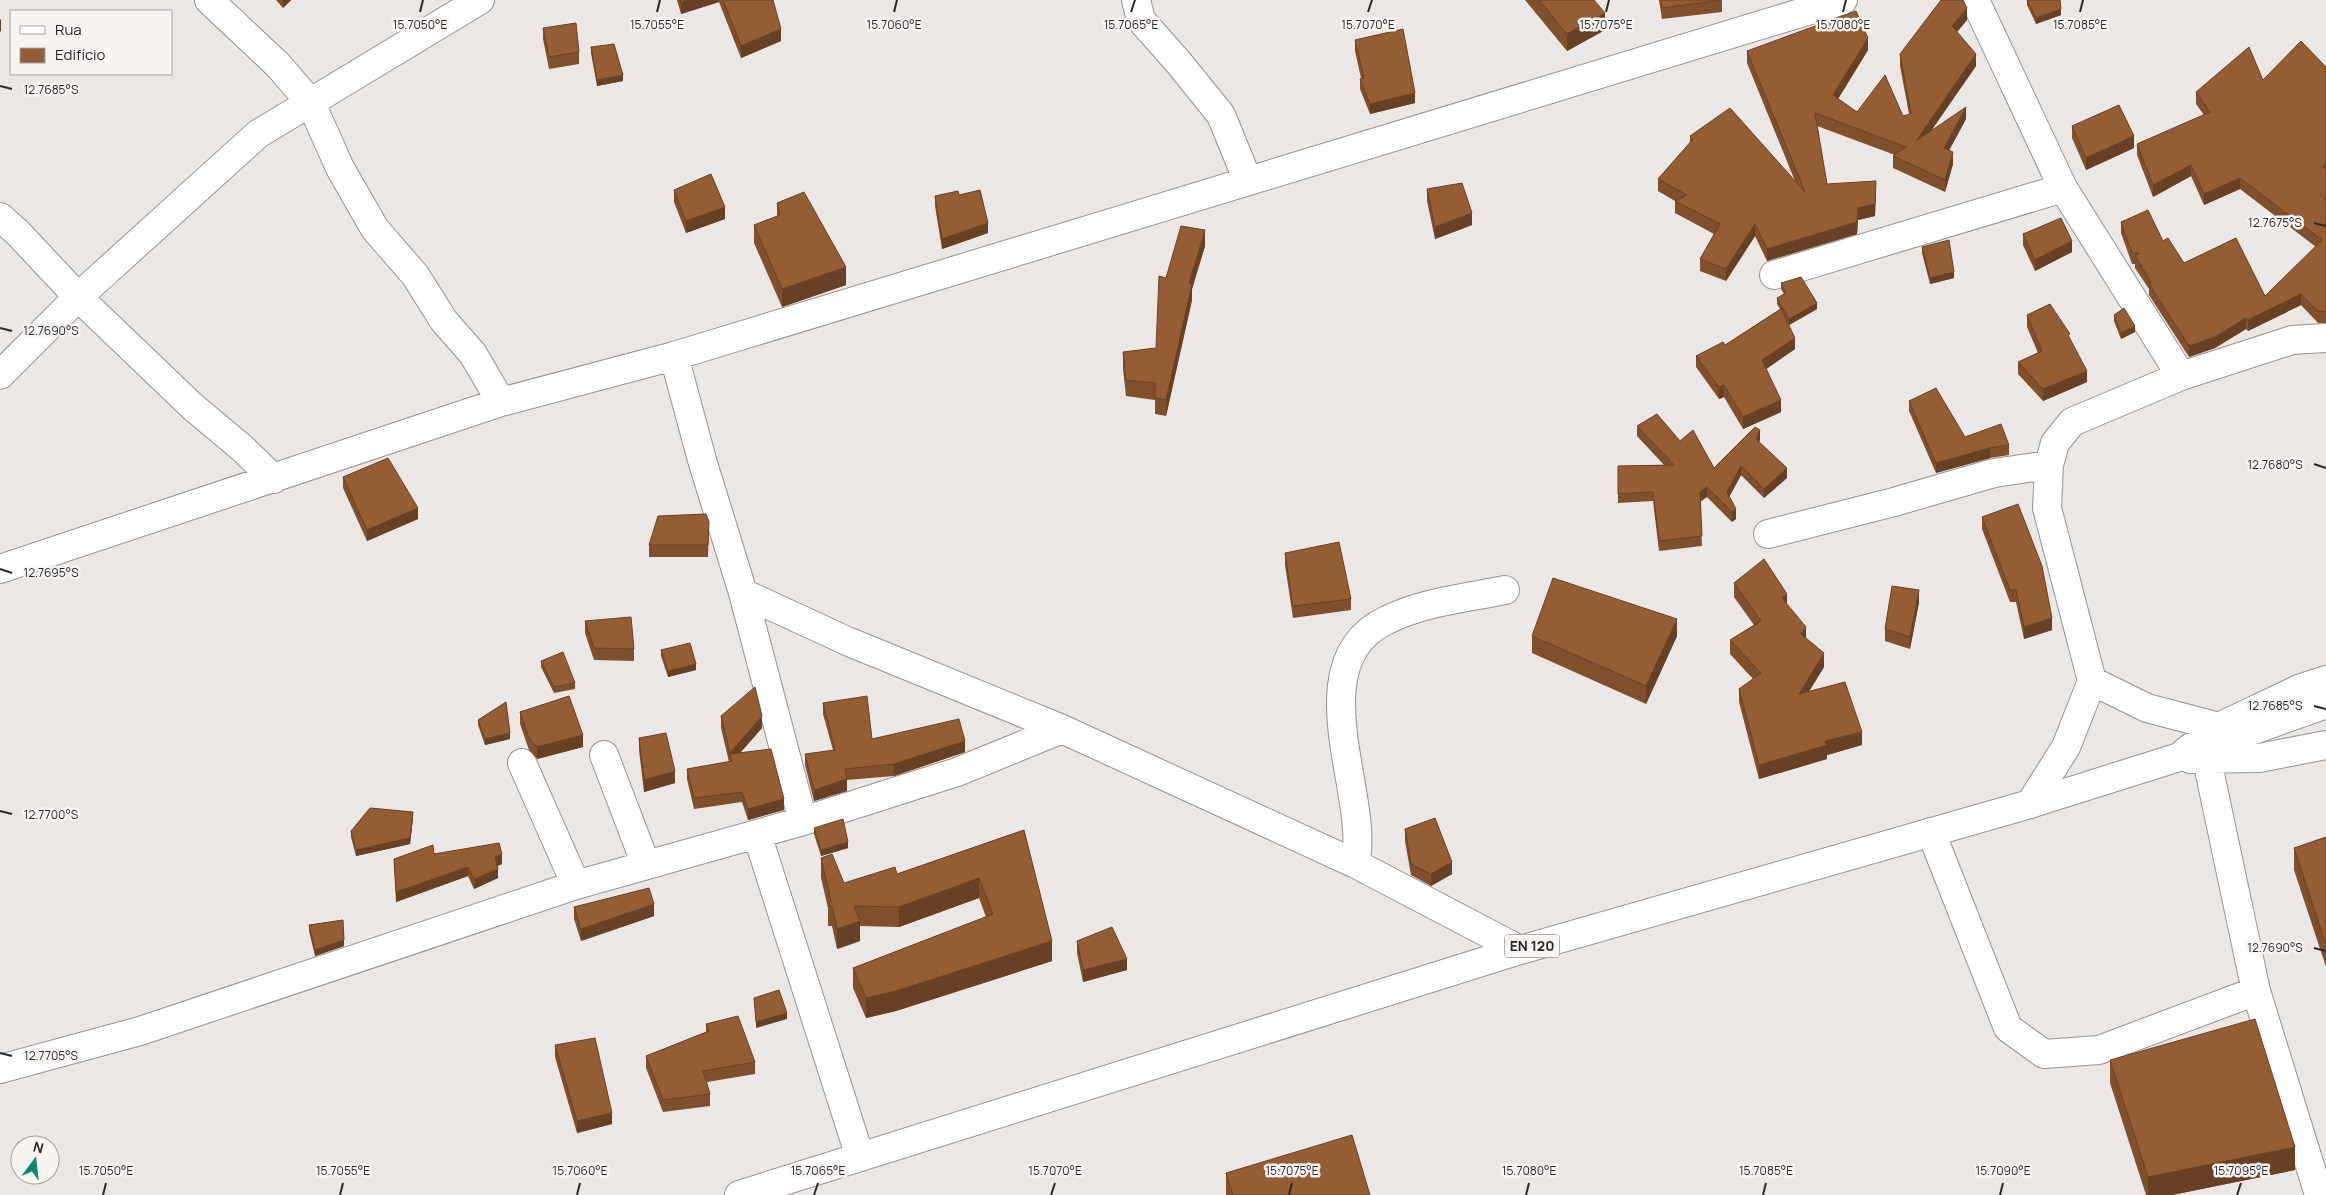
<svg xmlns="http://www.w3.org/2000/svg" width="2326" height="1195" viewBox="0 0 2326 1195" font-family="Manrope,sans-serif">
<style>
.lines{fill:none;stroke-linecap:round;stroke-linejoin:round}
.minor-casing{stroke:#959290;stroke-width:30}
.major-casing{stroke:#959290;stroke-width:30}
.minor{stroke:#fff;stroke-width:28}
.major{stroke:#fff;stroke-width:28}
.wall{fill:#80502c}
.shaded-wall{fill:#684124}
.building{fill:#955d33;stroke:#684124}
.ticks{fill:none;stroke:#292827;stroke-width:2}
.labels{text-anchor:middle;stroke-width:5;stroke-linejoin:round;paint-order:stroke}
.shield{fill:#f8f4f2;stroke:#676564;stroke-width:1}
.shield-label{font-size:14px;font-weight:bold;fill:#292827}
.ticks-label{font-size:12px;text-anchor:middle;fill:#292827;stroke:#f8f4f2;stroke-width:5;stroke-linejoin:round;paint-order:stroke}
</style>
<rect width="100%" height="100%" fill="#ebe7e5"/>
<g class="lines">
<g class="minor-casing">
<path id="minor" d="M209,0L278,65L311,103L340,168L375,229L415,275L444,321L473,354L501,402
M1136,0L1141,20L1179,63L1221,115L1248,181
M1975,0L2063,188L2181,376
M0,217L18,233L78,297L193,407L242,448L274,479
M1774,275L2063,188
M674,356L702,460L743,593L803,821
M0,375L78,297L258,134L480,0
M1768,534L1894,502L1994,473L2049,465
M0,569L501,402L674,356L1843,0
M743,593L847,641L1062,729
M2092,681L2147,708L2219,727
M2186,751L2219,727L2301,688L2326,680
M604,755L646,865
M2190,759L2259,758L2326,745
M2207,760L2256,991L2319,1195
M522,763L576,885
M2030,804L2066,747L2092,681L2047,508L2049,465L2055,443L2072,422L2181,376L2292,340L2326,338
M1931,832L2008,1028L2044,1054L2099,1050L2256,991
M757,834L860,1157
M1356,864C1357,853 1358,841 1357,830C1354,765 1308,657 1387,620C1423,602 1466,598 1505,590
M0,1069L140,1031L576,885L803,821L957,772L1062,729L1356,864L1520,950"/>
</g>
<g class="major-casing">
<path id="major" d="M739,1195L1520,950L2030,804L2176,758L2326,704"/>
</g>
<use href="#minor" class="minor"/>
<use href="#major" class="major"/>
</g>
<path class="wall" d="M276,0H291L283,8Z
M677,0H773L781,41L741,58L719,2L681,14Z
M1525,0H1594L1605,30L1567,51Z
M1659,0H1722V12L1662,19Z
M2027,0H2060L2061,15L2036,24L2027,5Z
M1967,20L1957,32L1976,66L1931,130L1966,119L1949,150L1953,164L1945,192L1893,168V156L1895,155L1817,126L1827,184L1876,193L1875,216L1858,220L1857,234L1767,261L1755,236L1726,281L1700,271V259L1714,234L1675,213V201L1658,191V179L1690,143V136L1795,181L1747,63V51L1868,50L1838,99L1857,112L1903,116L1909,114L1900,66V54Z
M543,28L579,52V64L549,69L543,39Z
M1355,40L1415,103L1370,114L1360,89V79L1361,78L1355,51Z
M591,47L623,81L597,86L591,53Z
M2326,67V323H2318L2301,305L2248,331L2246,329L2215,348L2189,357L2149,295V289L2135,268V264H2132L2121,233V222L2163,241L2184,263L2265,296L2316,247L2240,189L2204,205L2191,176L2153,197L2137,155V144L2204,115L2196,104V92Z
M2072,126L2134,148L2086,170L2072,138Z
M1427,189L1472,225L1435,239L1427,201Z
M674,190L725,219L686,233L674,202Z
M959,195L988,233L942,249L935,206V196Z
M777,203L846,285L782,307L754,243V225L777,216Z
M2023,234L2072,252L2035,271L2023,245Z
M1205,246L1192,289V300L1166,416L1155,414V400L1126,396L1123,369V352L1156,348L1166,278Z
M1922,247L1954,278L1930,284L1922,253Z
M1781,283L1817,309L1789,325L1795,349L1766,369L1781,412L1743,429L1724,397L1719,399L1696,367V356L1725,345L1780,309L1777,304V298L1784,294L1781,289Z
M2027,315L2087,382L2043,401L2018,374V362L2038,353L2027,327Z
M2114,315L2135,332L2121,339L2114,321Z
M1909,401L1965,437L2009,445V455L1990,458L1936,473L1909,411Z
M1637,426L1680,441L1714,468L1760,440L1759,442L1787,478L1764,498L1741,475L1729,497L1736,519L1732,522L1707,497L1700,501L1702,546L1659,551L1653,501L1618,503V466L1664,465L1637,436Z
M343,477L418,519L367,541L343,488Z
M1982,517L2052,630L2024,639L2016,602H2010L1982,529Z
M709,522L708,557H649V545Z
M1285,553L1351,599V610L1293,618L1285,565Z
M1734,583L1787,604L1806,638L1824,667L1809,691L1862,745L1827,755V759L1759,779L1739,702V689L1753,679L1730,654V640L1754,625L1734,597Z
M1919,602L1910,649L1885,641V629Z
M585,621L634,649V661L594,660L585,633Z
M1532,636H1677L1646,704L1532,653Z
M661,650L696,670L668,677L661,656Z
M541,661L575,683V689L554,693L541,667Z
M823,703L872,739L965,752L894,776L847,780V791L814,801L805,765V754L833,750L823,714Z
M520,712L583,747L537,759L529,750L520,724Z
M721,716L762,728L740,753L784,810L748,820L742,802L694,809L687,779V769L729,762L721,728Z
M478,720L510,739L485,745L478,725Z
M639,738L675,783L644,792L639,750Z
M413,818L410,844L356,856L351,837V831Z
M814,828L848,848L821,856L814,834Z
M1405,829L1452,874L1431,886L1411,875L1405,841Z
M1024,830L1052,961L896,1011L866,1018L853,988V968L986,917L979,898L899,927L860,926V941L837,949L832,926H828V908L821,878V858L844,883L897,874Z
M2326,837V967L2294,870V848Z
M434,854L502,864L497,866L498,878L474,889L468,876L396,902L394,859Z
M574,907L654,916L581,941L574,919Z
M309,925L344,946L315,956L309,931Z
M1077,941L1127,970L1083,982L1077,953Z
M706,1024L755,1062V1074L707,1082L710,1094V1106L663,1112L646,1068V1056L706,1032Z
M555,1045L612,1124L577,1133L555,1057Z
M2110,1060L2295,1170L2172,1195H2146L2110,1083Z
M1226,1173L1370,1195H1226Z"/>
<path class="shaded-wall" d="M283,0H291L283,8Z
M689,0H719V2L681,14V3Z
M1967,8V20L1952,38V26Z
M2061,9V15L2036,24V18Z
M1605,13V30L1567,51V34Z
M1,19V31L0,32V20Z
M781,29V41L741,58V46Z
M1868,38V50L1833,107V95Z
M1976,54V66L1916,153V141Z
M623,75V81L597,86V80Z
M1415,93V103L1370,114V104Z
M1966,107V119L1944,160V148Z
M2134,136V148L2086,170V158Z
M1953,152V164L1945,192V180Z
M2191,165V176L2153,197V185Z
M2240,178V189L2204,205V194Z
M1876,181L1875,216L1858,220L1857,234L1767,261V249L1858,208Z
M725,207V219L686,233V221Z
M1472,213V225L1435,239V227Z
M988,223V233L942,249V239Z
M1755,224V236L1726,281V269Z
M1205,230V246L1192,289V300L1166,416V400L1189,283Z
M2072,241V252L2035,271V260Z
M846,267V285L782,307V289Z
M1954,272V278L1930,284V278Z
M2301,294V305L2248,331V320Z
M1817,303V309L1789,325V319Z
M2246,318V329L2215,348L2189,357V346Z
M2135,326V332L2121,339V333Z
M1795,338V349L1762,372V360Z
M2087,371V382L2043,401V389Z
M1724,385V397L1719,399V387Z
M1781,400V412L1743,429V417Z
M1760,430V440L1756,448V439Z
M1990,448V458L1936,473V463Z
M1741,466V475L1727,501V492Z
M1787,468V478L1764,498V489Z
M1707,487V497L1700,502V492Z
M418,508V519L367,541V530Z
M1736,509V519L1732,522V512Z
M1919,590V602L1910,649V637Z
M1787,594V607L1782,598Z
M2052,618V630L2024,639V627Z
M1677,619V636L1646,704V686Z
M1806,627V641L1801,634Z
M1824,653V667L1799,708V694Z
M696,664V670L668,677V671Z
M762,716V728L732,762L730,753Z
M1862,732V745L1827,755V759L1759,779V765L1825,741Z
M510,733V739L485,745V739Z
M583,735V747L537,759V747Z
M965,741V752L894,776V764Z
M675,771V783L644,792V780Z
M847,779V791L814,801V790Z
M784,799V810L748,820V809Z
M413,812V818L410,844L356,856V850Z
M848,842V848L821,856V850Z
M502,854V864L495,867V857Z
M1452,862V874L1431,886V874Z
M468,867V876L396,902V892Z
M498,869V878L474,889V879Z
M979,878V898L899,927V907Z
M654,904V916L581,941V929Z
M860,921V941L837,949V929Z
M344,940V946L315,956V950Z
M1052,941V961L896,1011L866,1018V998Z
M1127,959V970L1083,982V970Z
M787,1013V1019L756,1028V1022Z
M612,1113V1124L577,1133V1121Z
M2295,1147V1170L2172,1195H2148V1177Z"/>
<path class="building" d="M680,0H689L681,3Z
M723,0H773L781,29L741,46Z
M1539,0H1594L1605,13L1567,34Z
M1660,0H1722L1662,8Z
M1941,0H1963L1967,8L1952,26L1976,54L1916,141L1966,107L1944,148L1953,152L1945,180L1893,156L1906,147L1815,113L1827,184L1876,181L1875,204L1858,208L1857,222L1767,249L1755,224L1726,269L1700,259L1720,224L1675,201L1687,195L1658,179L1693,139L1690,136L1730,108L1805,192L1747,51L1856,11L1868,38L1833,95L1857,112L1885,75L1903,116L1911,114L1900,54Z
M2027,0H2060L2061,9L2036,18Z
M576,23L579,52L549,57L543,28Z
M1403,29L1415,93L1370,104L1360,79L1364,78L1355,40Z
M2301,41L2326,67V161L2323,167L2326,169V196L2324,199L2326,201V312L2318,311L2301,294L2248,320L2246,318L2215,337L2189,346L2149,284L2151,282L2135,256L2140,253H2132L2121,222L2148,210L2163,241L2168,238L2184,263L2236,238L2265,296L2322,240L2240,178L2204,194L2191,165L2153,185L2137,144L2210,112L2196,92L2249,47L2263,80Z
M614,44L623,75L597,80L591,47Z
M2119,105L2134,136L2086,158L2072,126Z
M711,174L725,207L686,221L674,190Z
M1462,183L1472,213L1435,227L1427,189Z
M980,190L988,223L942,239L935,196L958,191L959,195Z
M804,192L846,267L782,289L754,225L780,215L777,203Z
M2061,218L2072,241L2035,260L2023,234Z
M1181,226L1205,230L1189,283L1192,284L1166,400L1155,398V383L1126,380L1123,352L1156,348L1159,276L1166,278Z
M1949,240L1954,272L1930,278L1922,247Z
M1801,277L1817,303L1789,319L1777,298L1786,293L1781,283Z
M2050,304L2070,334L2068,335L2087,371L2043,389L2018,362L2042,351L2027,315Z
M2124,308L2135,326L2121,333L2114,315Z
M1781,309L1795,338L1762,360L1781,400L1743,417L1724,385L1719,387L1696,356L1723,342L1725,345Z
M1936,388L1965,437L2001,424L2009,445L1990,448L1936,463L1909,401Z
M1657,414L1680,441L1693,430L1714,468L1755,427L1760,430L1756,439L1787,468L1764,489L1741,466L1727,492L1736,509L1732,512L1707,487L1700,492L1702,536L1659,541L1653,492L1618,494V466L1674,465L1637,426Z
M388,458L418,508L367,530L343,477Z
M2018,504L2042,566L2052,618L2024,627L2016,590H2010L1982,517Z
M706,514L709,522L708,545H649L658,516Z
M1339,542L1351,599L1293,606L1285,553Z
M1764,559L1787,594L1782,598L1806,627L1801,634L1824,653L1799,694L1845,682L1862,732L1825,741L1827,745L1759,765L1739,689L1761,673L1730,640L1761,621L1734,583Z
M1553,578L1677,619L1646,686L1532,636Z
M1892,586L1919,590L1910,637L1885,629Z
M631,617L634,649L594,648L585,621Z
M690,643L696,664L668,671L661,650Z
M563,652L575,683L554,687L541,661Z
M755,687L762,716L730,753L721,716Z
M569,696L583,735L537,747L529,738L520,712Z
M867,696L872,739L959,719L965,741L894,764L845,769L847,779L814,790L805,754L835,750L823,703Z
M506,702L510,733L485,739L478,720Z
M666,733L675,771L644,780L639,738Z
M771,749L784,799L748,809L742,792L694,798L687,769L732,761L730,754Z
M370,808L413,812L410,838L356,850L351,831Z
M1435,818L1452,862L1431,874L1411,864L1405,829Z
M843,819L848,842L821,850L814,828Z
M1024,830L1052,941L896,991L866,998L853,968L993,914L979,878L899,907L854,906L860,921L837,929L832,906H828L831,901L821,858L832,854L844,883L895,867L897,874Z
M2326,837V945L2294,848Z
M499,843L502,854L495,857L498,869L474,879L468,867L396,892L394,859L433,845L434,854Z
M649,888L654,904L581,929L574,907Z
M343,920L344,940L315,950L309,925Z
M1112,927L1127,959L1083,970L1077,941Z
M779,990L787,1013L756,1022L754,998Z
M738,1016L755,1062L703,1071L710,1094L663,1100L646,1056L709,1031L706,1024Z
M2255,1019L2295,1147L2148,1177L2110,1060Z
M595,1038L612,1113L577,1121L555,1045Z
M1352,1135L1370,1195H1233L1226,1173Z"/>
<path class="ticks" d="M420,12L423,0M657,12L660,0M894,12L897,0M1131,12L1135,0M1368,12L1372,0M1606,12L1609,0M1843,12L1846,0M2080,12L2083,0M0,86L12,89M2314,223L2326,226M0,328L12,331M2314,464L2326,468M0,569L12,573M2314,706L2326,709M0,811L12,814M2314,948L2326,951M0,1053L12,1056M103,1195L106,1183M340,1195L343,1183M577,1195L580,1183M814,1195L818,1183M1051,1195L1055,1183M1289,1195L1292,1183M1526,1195L1529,1183M1763,1195L1766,1183M2000,1195L2003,1183M2237,1195L2241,1183"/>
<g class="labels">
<rect class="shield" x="1504.5" y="934.5" width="55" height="23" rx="4"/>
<g class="shield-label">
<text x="1532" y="951">EN 120</text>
</g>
</g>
<g class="ticks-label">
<text x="420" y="29">15.7050°E</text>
<text x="657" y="29">15.7055°E</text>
<text x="894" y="29">15.7060°E</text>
<text x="1131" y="29">15.7065°E</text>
<text x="1368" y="29">15.7070°E</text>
<text x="1606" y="29">15.7075°E</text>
<text x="1843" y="29">15.7080°E</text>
<text x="2080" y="29">15.7085°E</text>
<text x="51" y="94">12.7685°S</text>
<text x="2275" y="227">12.7675°S</text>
<text x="51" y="335">12.7690°S</text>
<text x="2275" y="469">12.7680°S</text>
<text x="51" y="577">12.7695°S</text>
<text x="2275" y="710">12.7685°S</text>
<text x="51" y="819">12.7700°S</text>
<text x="2275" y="952">12.7690°S</text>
<text x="51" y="1060">12.7705°S</text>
<text x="106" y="1175">15.7050°E</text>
<text x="343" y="1175">15.7055°E</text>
<text x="580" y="1175">15.7060°E</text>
<text x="818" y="1175">15.7065°E</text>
<text x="1055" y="1175">15.7070°E</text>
<text x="1292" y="1175">15.7075°E</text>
<text x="1529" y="1175">15.7080°E</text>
<text x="1766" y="1175">15.7085°E</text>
<text x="2003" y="1175">15.7090°E</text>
<text x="2241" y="1175">15.7095°E</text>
</g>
<rect x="10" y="10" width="162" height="65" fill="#f8f4f2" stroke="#a5a2a1"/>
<rect x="20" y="26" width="25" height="8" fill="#ffffff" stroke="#a5a2a1"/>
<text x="55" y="35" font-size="15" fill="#292827">Rua</text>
<rect x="20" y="48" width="25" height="15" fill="#955d33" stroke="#a5a2a1"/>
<text x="55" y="60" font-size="15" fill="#292827">Edifício</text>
<g transform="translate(35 1160) rotate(15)"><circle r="24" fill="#f8f4f2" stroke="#a5a2a1"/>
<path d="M0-4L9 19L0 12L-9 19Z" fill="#0a8b70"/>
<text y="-8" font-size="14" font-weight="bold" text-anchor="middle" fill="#292827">N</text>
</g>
</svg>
